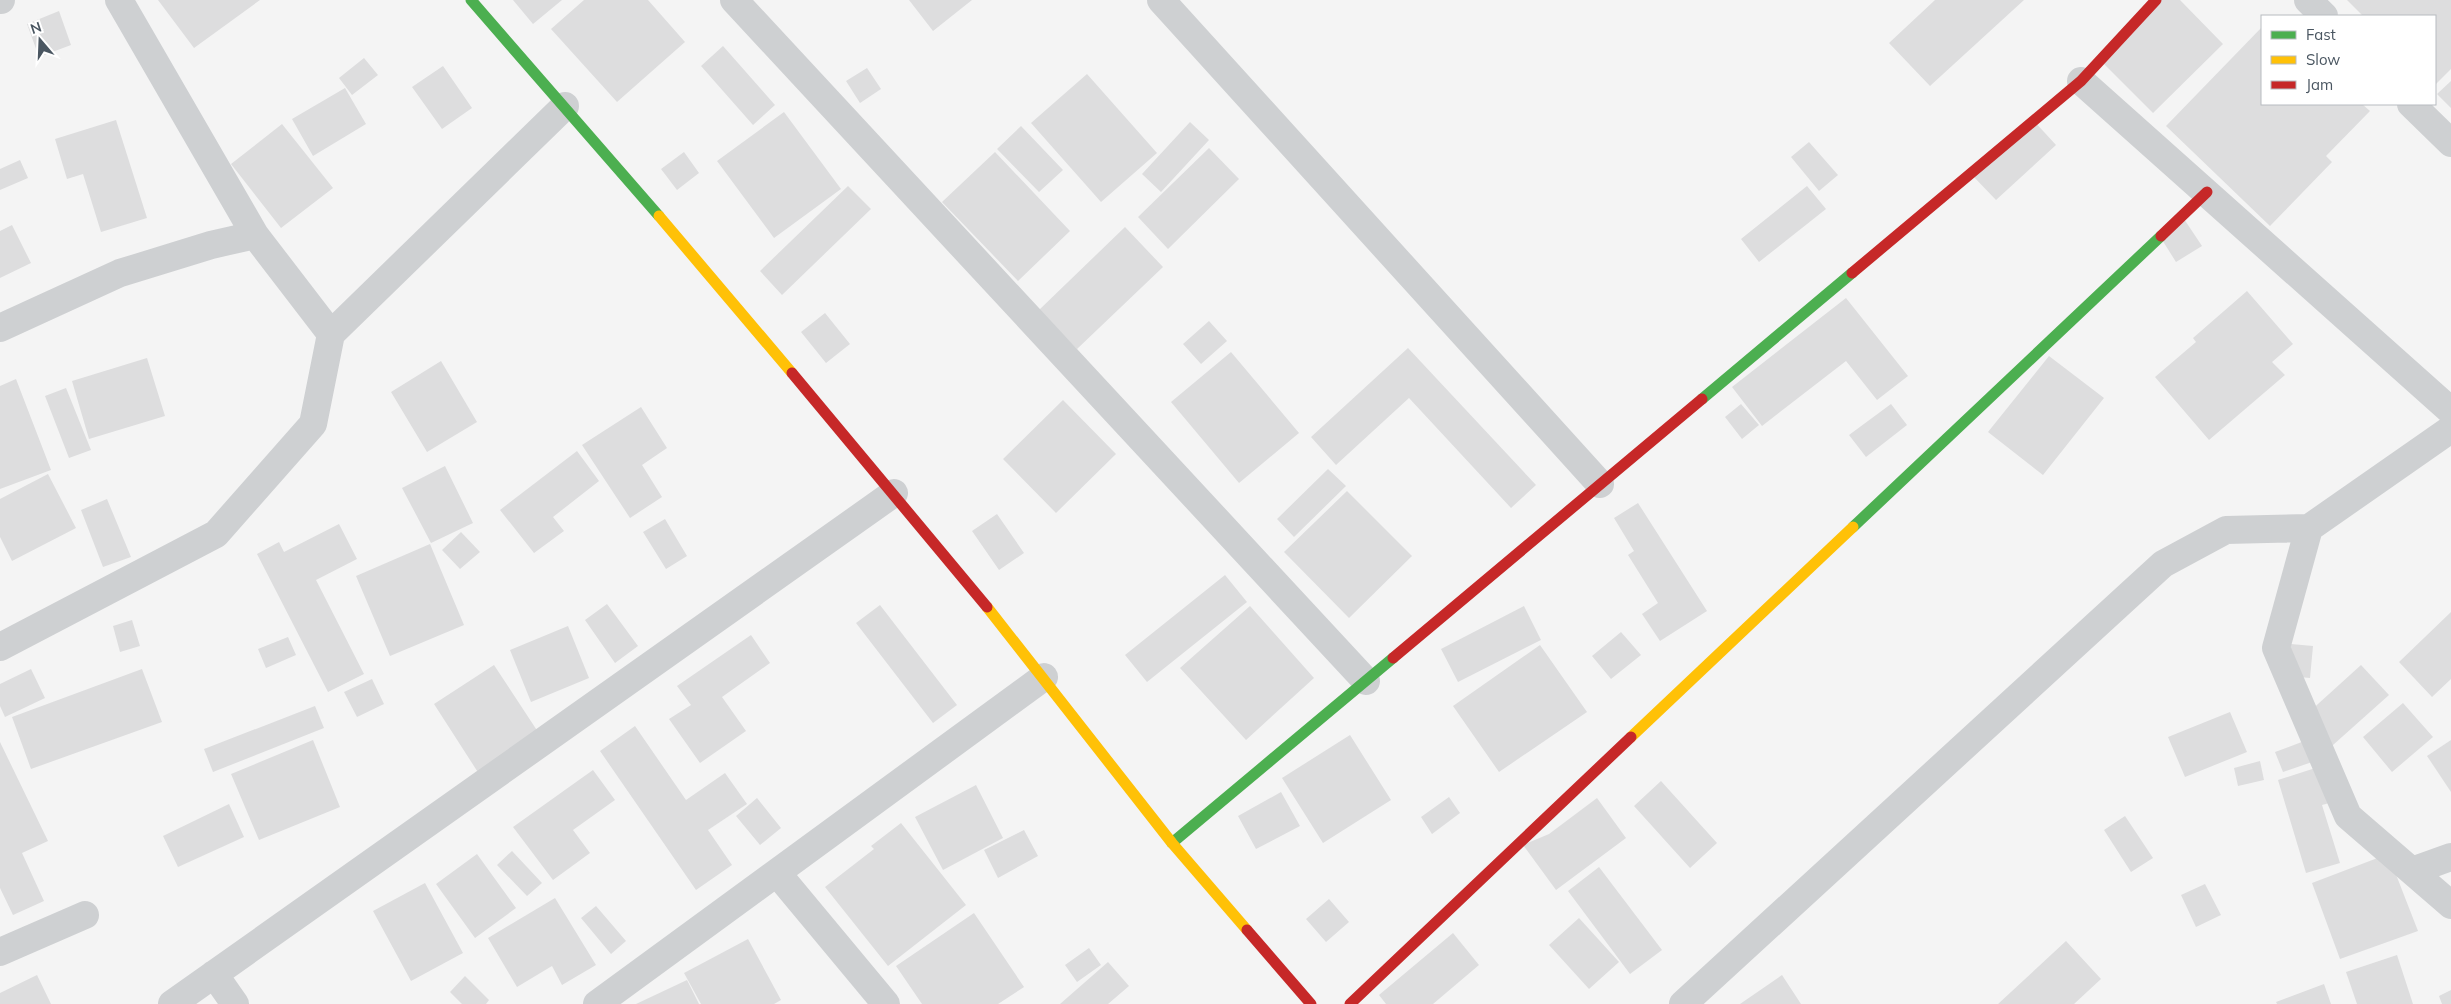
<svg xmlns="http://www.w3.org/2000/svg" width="2451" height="1004" viewBox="0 0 2451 1004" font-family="Mulish,sans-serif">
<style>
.building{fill:#ddddde}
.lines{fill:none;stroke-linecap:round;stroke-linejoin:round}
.street{stroke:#ced0d2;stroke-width:28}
.fast{stroke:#4caf50;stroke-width:11}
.slow{stroke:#ffc107;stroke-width:11}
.jam{stroke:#c62828;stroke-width:11}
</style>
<rect width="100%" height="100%" fill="#f4f4f4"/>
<path class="building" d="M158,0H260L194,48Z
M513,0H562L533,24Z
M584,0H648L685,42L617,102L551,29Z
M909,0H972L933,31Z
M1935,0H2024L1930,86L1889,43Z
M2161,0H2180L2223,44L2153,113L2100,60Z
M2347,0H2451V69L2435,85V16H2363Z
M59,11L71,45L39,57L27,24Z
M2262,27V104H2362L2370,111L2326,156L2332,162L2270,226L2166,126Z
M723,46L775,105L753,125L701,66Z
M364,58L378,75L352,95L339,78Z
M443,66L472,108L442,129L412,87Z
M867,68L881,89L860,103L846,81Z
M1087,74L1157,153L1101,202L1031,123Z
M2451,81V108L2437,94Z
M345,88L366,124L313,156L292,119Z
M784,112L841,189L774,238L717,161Z
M116,120L147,218L101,232L83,174L67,179L55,139Z
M2033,120L2056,145L1996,200L1972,175Z
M1190,122L1209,140L1161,192L1142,174Z
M282,124L333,188L281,228L231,164Z
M1021,126L1063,170L1039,192L997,149Z
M1809,142L1838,175L1819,191L1791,157Z
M1209,148L1239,179L1168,249L1138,217Z
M684,152L699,173L677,190L661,169Z
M995,152L1070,231L1018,281L942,202Z
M20,160L28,178L0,190V169Z
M848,186L871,209L782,295L760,271Z
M1807,186L1826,209L1759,262L1741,239Z
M2184,219L2202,246L2176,262L2159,235Z
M12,225L31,263L0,278V231Z
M1125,227L1163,267L1077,349L1039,310Z
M2247,291L2293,344L2272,362L2285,375L2209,440L2155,377L2196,342L2193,338Z
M1846,298L1908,376L1877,400L1846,361L1762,426L1732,387Z
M825,313L850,344L826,363L801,332Z
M1209,321L1227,341L1201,364L1183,344Z
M1408,348L1536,485L1511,508L1409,398L1336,465L1311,437Z
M1231,352L1299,433L1239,483L1171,402Z
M2049,356L2104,398L2043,475L1988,432Z
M147,358L165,416L89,439L72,381Z
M441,361L477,422L427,452L391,392Z
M16,379L51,470L0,489V386Z
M66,388L91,450L69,458L45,396Z
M1063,400L1116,454L1056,513L1003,459Z
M1741,404L1759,425L1742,439L1725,417Z
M1891,404L1907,425L1866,457L1849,435Z
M641,407L667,448L642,465L662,497L630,518L582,445Z
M577,451L599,481L553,517L564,531L534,553L500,510Z
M445,466L473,523L431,543L402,488Z
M1328,469L1346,486L1294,537L1277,519Z
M48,474L76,528L12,561L0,537V499Z
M1347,491L1412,556L1349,618L1284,552Z
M107,499L131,557L103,567L81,510Z
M1638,503L1707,611L1660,641L1642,614L1658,603L1628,555L1634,551L1614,518Z
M997,514L1024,553L999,570L972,531Z
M665,519L687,556L666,569L643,532Z
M339,524L357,559L316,580L364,674L328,692L257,554L279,542L284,552Z
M461,532L480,552L460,569L442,550Z
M430,544L464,625L390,656L356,576Z
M1225,575L1247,602L1147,682L1125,655Z
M607,604L638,646L615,663L585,620Z
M880,605L957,705L933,723L856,623Z
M1250,606L1314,678L1246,740L1180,668Z
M1524,606L1541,640L1458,682L1441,649Z
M2451,612V679L2432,697L2399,662Z
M132,620L140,646L120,652L113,626Z
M568,626L589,678L531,702L510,650Z
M1621,632L1641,655L1611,679L1592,656Z
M751,635L770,663L722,697L746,731L700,763L669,719L691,705L677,686Z
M288,637L296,655L266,668L258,649Z
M2291,644L2313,646L2310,678L2289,676Z
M1540,645L1587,712L1499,772L1453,706Z
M494,665L542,738L481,777L434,704Z
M2361,665L2389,695L2324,753L2297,723Z
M31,669L45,698L5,717L0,706V684Z
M142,669L162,722L31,769L12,717Z
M372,679L384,704L357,717L344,692Z
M2403,703L2433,737L2392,772L2363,737Z
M315,706L324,728L213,772L204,749Z
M2230,712L2247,752L2185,777L2168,737Z
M635,726L686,800L725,773L747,804L708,830L732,865L696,890L600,751Z
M1350,735L1391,800L1323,843L1282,778Z
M313,740L340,807L259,840L231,774Z
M2307,740L2315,761L2283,772L2275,752Z
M2451,740V792L2427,756Z
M0,742L48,841L22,853L44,901L13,915L0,888Z
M2260,761L2264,780L2238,786L2234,768Z
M2337,761L2348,798L2322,805L2340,863L2306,873L2278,780Z
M593,770L615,800L573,830L590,853L553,880L513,827Z
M1661,781L1717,843L1690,868L1634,806Z
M976,785L1003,838L943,870L915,817Z
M1281,792L1300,826L1256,849L1238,816Z
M1449,797L1460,813L1432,834L1421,817Z
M757,798L781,828L760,845L736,816Z
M1597,798L1626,838L1556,890L1523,845L1549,834Z
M229,804L244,837L178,867L163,836Z
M2125,816L2153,858L2131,872L2104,830Z
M901,823L966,905L888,966L825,887L874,849L871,846Z
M1024,830L1038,856L998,878L984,850Z
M512,851L542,883L527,896L497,865Z
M477,854L516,908L475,938L436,884Z
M2388,854L2418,931L2340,959L2312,883Z
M1599,867L1662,950L1630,974L1568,891Z
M425,883L463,953L411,981L373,911Z
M2205,884L2221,915L2196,927L2181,895Z
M555,898L596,965L562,985L552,966L517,987L488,938Z
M1329,899L1349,922L1326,942L1306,919Z
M596,906L626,941L611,954L581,918Z
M974,913L1024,987L998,1004H922L896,966Z
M1579,918L1619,962L1589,989L1549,945Z
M1453,933L1479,965L1433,1004H1386L1379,995Z
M748,939L781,1000L774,1004H701L684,973Z
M2066,941L2101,979L2074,1004H1998Z
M1089,948L1101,965L1077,982L1065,965Z
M2397,955L2413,1004H2357L2346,972Z
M1108,962L1129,986L1108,1004H1060Z
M37,975L51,1004H0V993Z
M1782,975L1801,1004H1740Z
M465,976L489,1000L486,1004H462L450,992Z
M687,980L699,1004H636Z
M2324,984L2331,1004H2277L2276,1002Z
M2451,990V1004H2442L2439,996Z"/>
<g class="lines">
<path class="street" d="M0,0H1
M119,0L255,235L331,334
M734,0L1366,681
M1161,0L1600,484
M2308,0L2324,16
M2081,81L2451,411
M2411,104L2451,143
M0,328L120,273L211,245L255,235
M2451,429L2309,528L2276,648L2348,816L2451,905
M0,647L216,534L313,424L331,334L565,106
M2412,871L2451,857
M777,873L886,1004
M0,952L85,915
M214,974L235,1004
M172,1004L894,493
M597,1004L1044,677
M1683,1004L2163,564L2226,530L2309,528"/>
<path class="fast" d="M471,0L659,216
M1702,399L1852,273
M1853,527L2161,236
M1172,843L1393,658"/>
<path class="slow" d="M659,216L792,373
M987,607L1172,843L1247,930
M1631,737L1853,527"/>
<path class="jam" d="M2161,236L2207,192
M1852,273L2081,81L2156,0
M792,373L987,607
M1393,658L1702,399
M1247,930L1311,1004
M1350,1004L1631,737"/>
</g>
<rect x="2261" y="15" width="175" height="90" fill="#ffffff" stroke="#b7bbc0"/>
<rect x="2271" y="31" width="25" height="8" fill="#4caf50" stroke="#b7bbc0"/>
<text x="2306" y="40" font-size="15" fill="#4a5661">Fast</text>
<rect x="2271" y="56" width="25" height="8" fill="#ffc107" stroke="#b7bbc0"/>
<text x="2306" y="65" font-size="15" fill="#4a5661">Slow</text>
<rect x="2271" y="81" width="25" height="8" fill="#c62828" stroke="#b7bbc0"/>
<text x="2306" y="90" font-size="15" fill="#4a5661">Jam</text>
<g transform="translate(40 40) rotate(341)" stroke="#ffffff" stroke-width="4" paint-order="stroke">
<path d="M0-4L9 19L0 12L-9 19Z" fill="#4a5661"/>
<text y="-8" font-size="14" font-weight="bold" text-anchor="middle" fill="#4a5661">N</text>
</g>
</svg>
